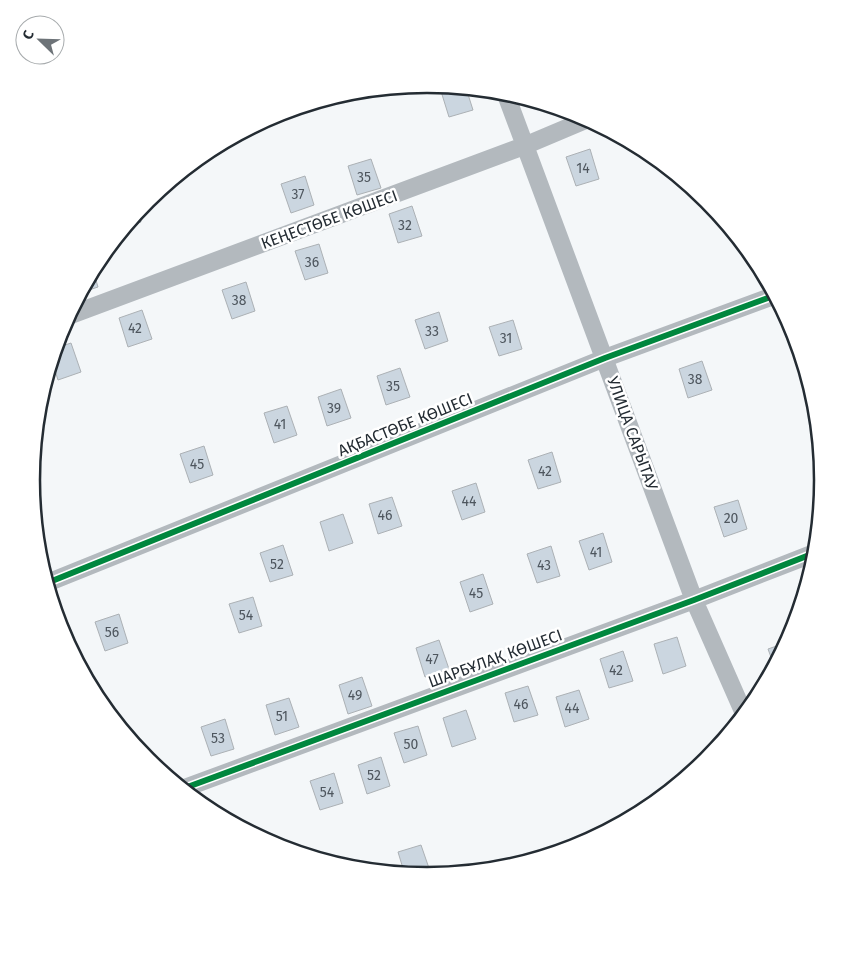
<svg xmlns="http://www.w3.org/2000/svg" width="855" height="961" viewBox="0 0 855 961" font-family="'Fira Sans',sans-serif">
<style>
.building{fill:#cbd6e0;stroke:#acb1b5}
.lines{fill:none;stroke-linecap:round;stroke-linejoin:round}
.minor{stroke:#b3b9be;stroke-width:18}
.cycleway-casing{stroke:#fff;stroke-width:9}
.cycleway{stroke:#00873e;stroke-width:6}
.labels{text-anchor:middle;stroke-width:5;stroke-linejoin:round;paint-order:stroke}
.number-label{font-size:14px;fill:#4e565e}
.street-label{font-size:16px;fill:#242c33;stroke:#fff}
.rim{fill:none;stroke:#242c33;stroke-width:2.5}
</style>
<rect width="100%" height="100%" fill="#f4f7f9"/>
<path class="building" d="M446,86L466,88L473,110L449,117L440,88Z
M590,149L599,179L576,186L566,157Z
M371,159L381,188L357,195L348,166Z
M305,176L314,205L291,213L281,184Z
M412,206L422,236L398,243L389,214Z
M138,212L141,222L125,228Z
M319,244L328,273L305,280L295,251Z
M93,270L98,287L80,293Z
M246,282L255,311L232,319L222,290Z
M142,310L152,339L128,347L119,318Z
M439,312L448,341L425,349L415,320Z
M513,320L522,349L499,356L489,327Z
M71,343L81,372L58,380L52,361L56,348Z
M702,361L712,390L688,398L679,369Z
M400,368L410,397L386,405L377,376Z
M341,389L351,418L327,426L318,397Z
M287,406L297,435L274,443L264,413Z
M204,446L213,475L190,483L180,454Z
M552,452L561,482L538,489L528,460Z
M476,483L485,512L462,520L452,491Z
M392,497L402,526L378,534L369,504Z
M738,500L747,529L724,537L714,507Z
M343,514L353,543L329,551L320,522Z
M603,533L612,562L589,570L579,541Z
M283,545L293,575L270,582L260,553Z
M551,546L560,576L537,583L527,554Z
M483,574L493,604L470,612L460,582Z
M253,597L262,626L239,633L229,604Z
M119,614L128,643L105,651L95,622Z
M677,637L686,666L663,674L654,644Z
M439,640L449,669L425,677L416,648Z
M788,642L775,668L768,649Z
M623,651L633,681L609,688L600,659Z
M362,677L372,706L348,714L339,685Z
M528,686L538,715L514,722L505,693Z
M579,690L589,719L565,727L556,697Z
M289,698L299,727L275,735L266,705Z
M466,710L476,739L452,747L443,718Z
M225,719L234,749L211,756L201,727Z
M418,726L427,755L404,763L394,733Z
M381,757L390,786L367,794L358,765Z
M334,773L343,803L320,810L310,781Z
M421,845L431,874L424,876L405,875L398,852Z"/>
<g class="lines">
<path class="minor" d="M505,92L694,600L745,716
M68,316L524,146L588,119
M47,583L605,358L776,295
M182,789L694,600L817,552"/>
<g class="cycleway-casing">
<path id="cycleway" d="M47,583L605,358L776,295
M182,789L694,600L817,552"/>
</g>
<use href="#cycleway" class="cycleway"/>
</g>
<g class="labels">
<g class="number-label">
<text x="583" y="173">14</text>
<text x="364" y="182">35</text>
<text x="298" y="199">37</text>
<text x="405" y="230">32</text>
<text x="312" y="267">36</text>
<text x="239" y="305">38</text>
<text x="135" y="333">42</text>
<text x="432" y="336">33</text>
<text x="506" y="343">31</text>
<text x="695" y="384">38</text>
<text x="393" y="391">35</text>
<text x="334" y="413">39</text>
<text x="280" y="429">41</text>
<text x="197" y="469">45</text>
<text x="545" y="476">42</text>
<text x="469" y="506">44</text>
<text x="385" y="520">46</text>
<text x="731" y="523">20</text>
<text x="596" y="557">41</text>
<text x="277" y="569">52</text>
<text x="544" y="570">43</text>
<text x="476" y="598">45</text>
<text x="246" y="620">54</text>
<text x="112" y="637">56</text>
<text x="432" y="664">47</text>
<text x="616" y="675">42</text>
<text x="355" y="700">49</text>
<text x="521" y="709">46</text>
<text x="572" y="713">44</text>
<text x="282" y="721">51</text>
<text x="218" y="743">53</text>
<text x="411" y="749">50</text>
<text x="374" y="780">52</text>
<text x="327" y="797">54</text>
</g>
<g class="street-label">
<text transform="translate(329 219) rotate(-20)" y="6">КЕҢЕСТӨБЕ КӨШЕСІ</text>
<text transform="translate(405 424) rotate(-22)" y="6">АҚБАСТӨБЕ КӨШЕСІ</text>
<text transform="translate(633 433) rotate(70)" y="6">УЛИЦА САРЫТАУ</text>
<text transform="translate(495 658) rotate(-20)" y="6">ШАРБҰЛАҚ КӨШЕСІ</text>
</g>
</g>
<path d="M0 0H855V961H0ZM40 480a387 387 0 1 1 774 0a387 387 0 1 1-774 0Z" fill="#fff" fill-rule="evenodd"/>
<path class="rim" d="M40 480a387 387 0 1 1 774 0a387 387 0 1 1-774 0Z"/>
<g transform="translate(40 40) rotate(293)"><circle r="24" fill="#ffffff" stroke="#a7abad"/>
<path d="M0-4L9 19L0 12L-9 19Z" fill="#6d7378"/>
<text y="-8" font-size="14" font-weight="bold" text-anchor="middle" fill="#242c33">С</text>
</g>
</svg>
